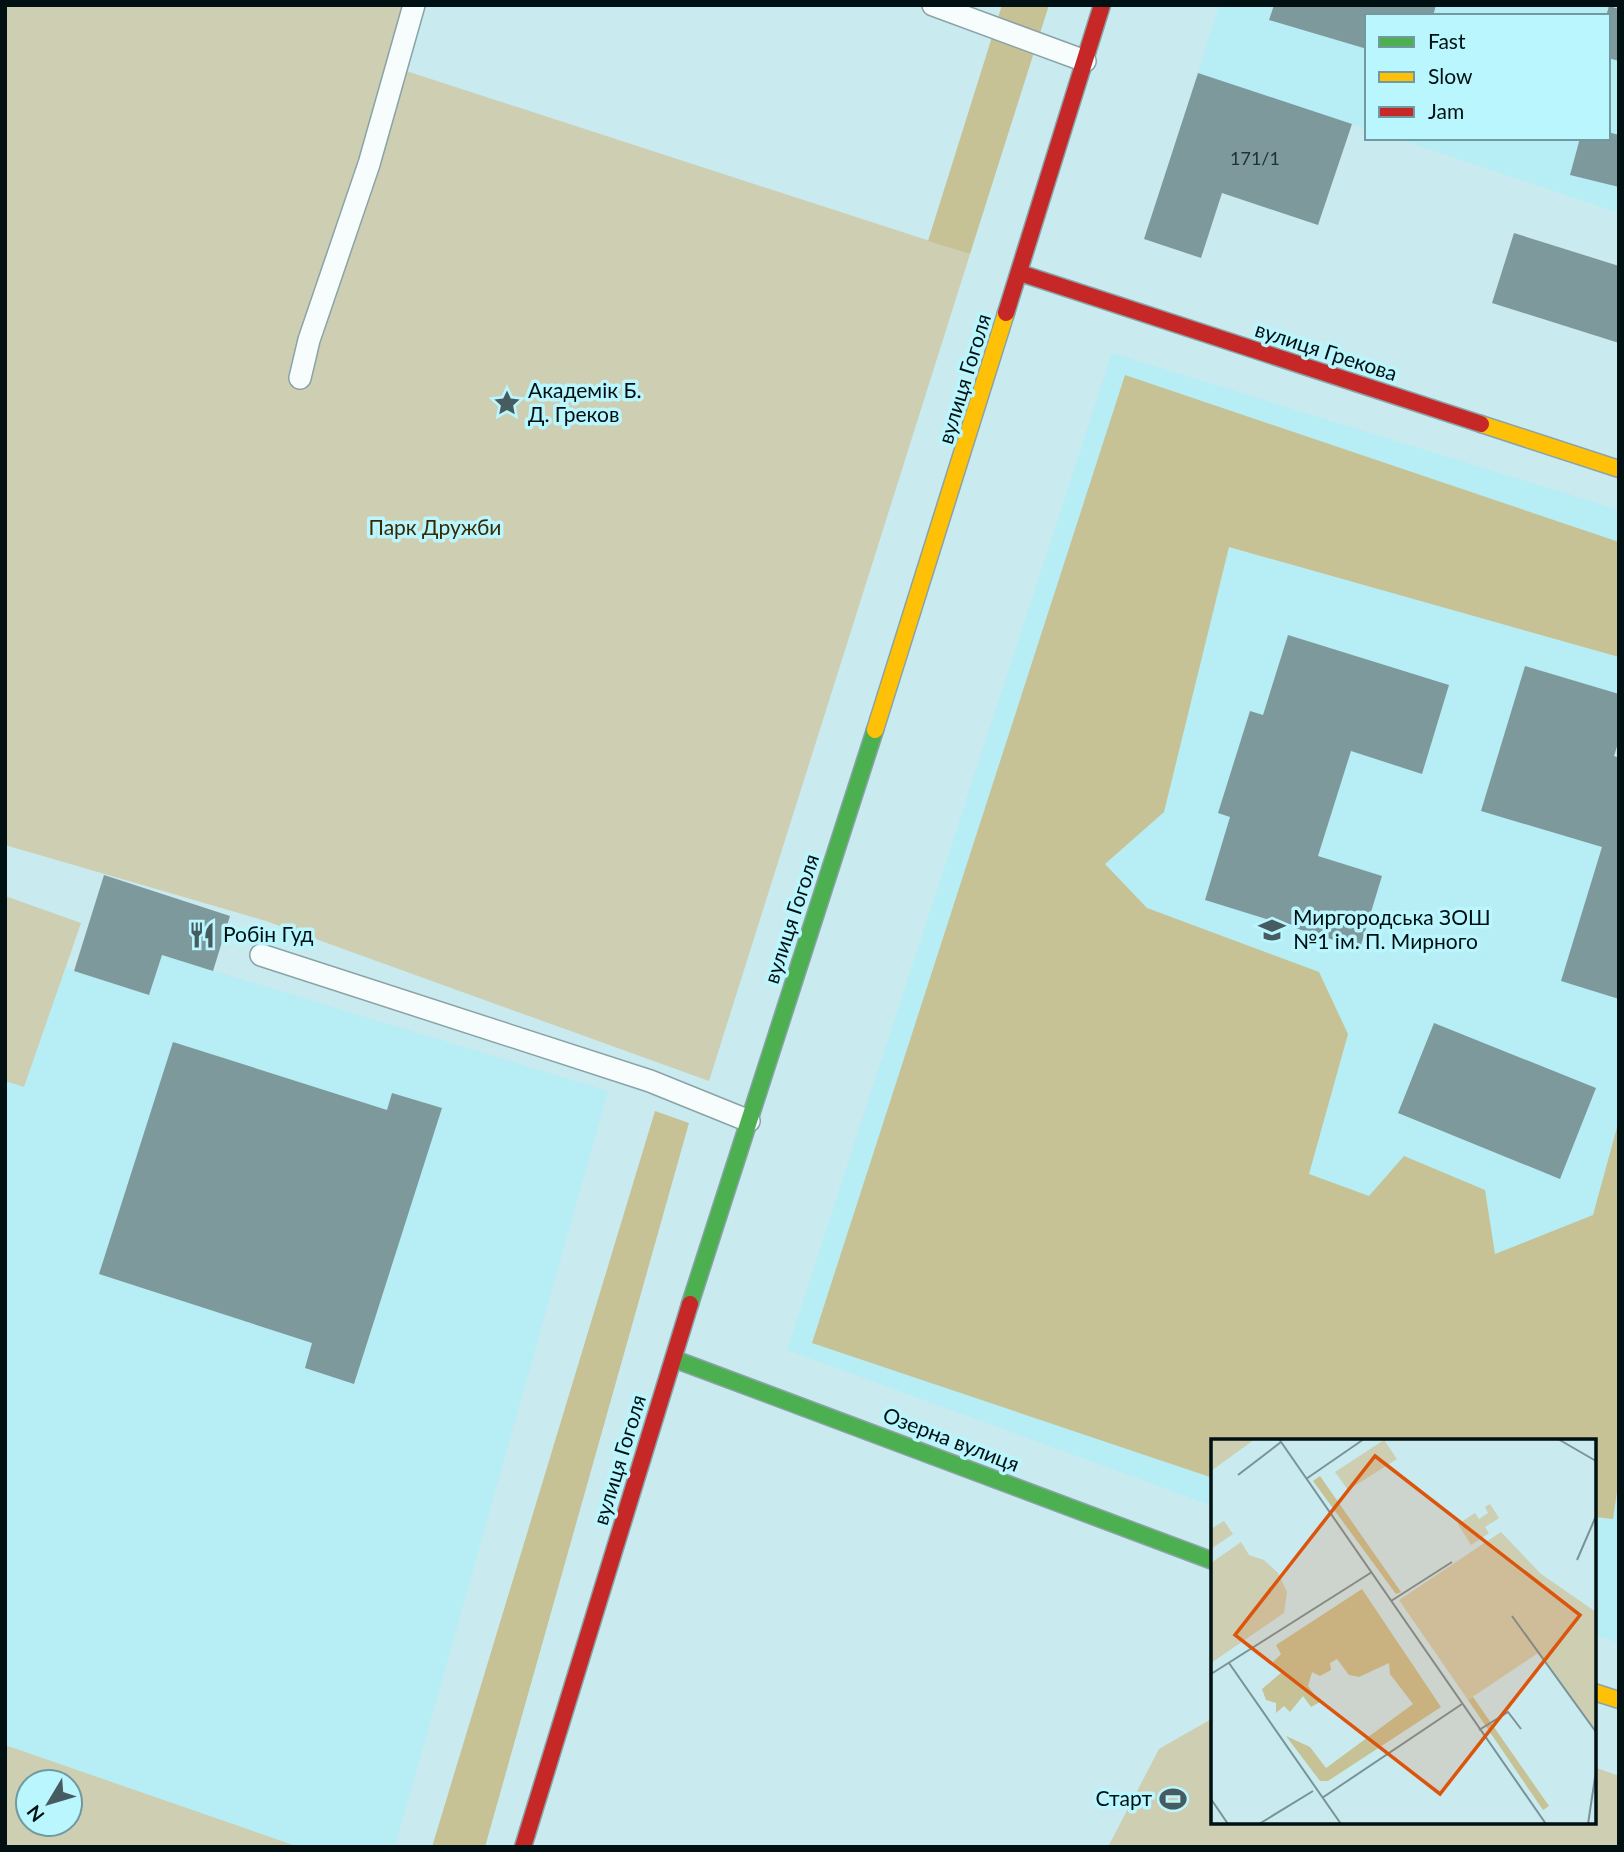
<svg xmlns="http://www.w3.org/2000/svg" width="1624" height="1852" viewBox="0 0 1624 1852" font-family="Lato,sans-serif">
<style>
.built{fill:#b7edf4;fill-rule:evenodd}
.green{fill:#cdceb2;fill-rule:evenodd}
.forest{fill:#c6c295}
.building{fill:#7e999c}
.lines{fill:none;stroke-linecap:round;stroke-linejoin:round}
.lane-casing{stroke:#89a3a7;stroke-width:24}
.fast-casing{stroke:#89a3a7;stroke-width:19}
.slow-casing{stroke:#89a3a7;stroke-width:19}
.jam-casing{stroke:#89a3a7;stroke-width:19}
.lane{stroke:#f7fcfd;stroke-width:21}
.fast{stroke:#4caf50;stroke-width:16}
.slow{stroke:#ffc107;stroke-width:16}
.jam{stroke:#c62828;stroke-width:16}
.labels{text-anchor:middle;stroke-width:7;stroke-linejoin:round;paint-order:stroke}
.number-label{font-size:18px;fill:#203235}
.street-label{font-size:21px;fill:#001013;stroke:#baf6fe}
.poi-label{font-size:21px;fill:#001013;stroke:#baf6fe;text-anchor:start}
.park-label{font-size:21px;fill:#372902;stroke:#baf6fe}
.inset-road{fill:none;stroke:#799397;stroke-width:2}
.view{fill:#dc550c;fill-opacity:0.15;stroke:#dc550c;stroke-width:3.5}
.inset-edge{fill:none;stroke:#001013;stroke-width:3.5}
</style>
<rect width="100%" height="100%" fill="#c9eaef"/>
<path class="built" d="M1219,5H1619V213L1396,138H1608V16H1367V129L1198,73Z
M1112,353L1619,510V1643L1594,1634V1441H1213V1506L787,1350Z
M5,896L81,923L66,966L74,971L148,995L162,955L608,1091L395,1847H5ZM28,1782H70V1824H28Z"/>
<path class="green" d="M5,5H414L397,68L970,254L709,1081L266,921L5,845Z
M5,896L81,923L24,1087L5,1081Z
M1213,1718V1822H1594V1767L1619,1776V1847H1108L1159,1749Z
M5,1745L299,1847H5ZM70,1782V1824H28V1782Z"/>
<path class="forest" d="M1002,5H1049L970,254L928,241Z
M1125,375L1619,542V657L1229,547L1164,812L1105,864L1147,908L1319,972L1348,1034L1309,1174L1369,1196L1404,1156L1485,1190L1495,1254L1593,1215L1619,1120V1478L1613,1519L1594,1517V1441H1213V1478L812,1343Z
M655,1111L689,1123L485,1847H432Z"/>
<path class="building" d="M1274,5H1436L1433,16H1367V49L1269,20Z
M1609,6L1619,9V61L1608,58V16H1606Z
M1198,73L1352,124L1318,225L1222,193L1201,258L1144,239Z
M1608,132L1619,135V187L1570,175L1580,138H1608Z
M1514,233L1619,266V343L1492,303Z
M1288,635L1449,685L1422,774L1351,751L1318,856L1382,876L1360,948L1205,900L1230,817L1218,813L1250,711L1263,715Z
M1525,666L1619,694V740L1614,756L1619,758V999L1561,981L1602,847L1481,811Z
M104,875L230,916L213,971L162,955L149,995L74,971Z
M1434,1023L1596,1088L1560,1179L1398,1113Z
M173,1042L387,1110L392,1093L442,1108L354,1384L305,1368L312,1343L99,1274Z"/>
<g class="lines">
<g class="lane-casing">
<path id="lane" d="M933,5L1085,61
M300,378L309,340L369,164L414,5
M261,955L650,1081L749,1121"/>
</g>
<g class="fast-casing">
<path id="fast" d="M690,1304L875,730
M674,1359L1213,1561"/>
</g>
<g class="slow-casing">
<path id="slow" d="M1481,424L1619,469
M875,730L1006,313
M1594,1692L1619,1700"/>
</g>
<g class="jam-casing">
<path id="jam" d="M1020,273L1481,424
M1006,313L1102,5
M523,1847L690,1304"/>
</g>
<use href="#lane" class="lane"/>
<use href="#fast" class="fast"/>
<use href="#slow" class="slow"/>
<use href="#jam" class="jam"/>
</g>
<defs>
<g id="sight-bare" transform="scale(2.1)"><path d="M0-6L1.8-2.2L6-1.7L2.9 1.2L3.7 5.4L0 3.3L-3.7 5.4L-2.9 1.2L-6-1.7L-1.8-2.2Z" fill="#465c60" stroke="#baf6fe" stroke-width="2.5" paint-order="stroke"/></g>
<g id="school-bare" transform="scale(2.1)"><path d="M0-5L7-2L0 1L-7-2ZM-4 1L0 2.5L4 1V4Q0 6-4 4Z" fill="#465c60" stroke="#baf6fe" stroke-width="2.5" paint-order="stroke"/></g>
<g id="restaurant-bare" transform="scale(2.1)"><path d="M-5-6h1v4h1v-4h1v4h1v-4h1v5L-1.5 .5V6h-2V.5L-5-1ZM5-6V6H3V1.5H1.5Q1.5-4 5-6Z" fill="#465c60" stroke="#baf6fe" stroke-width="2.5" paint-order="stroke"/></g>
<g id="stadium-bare" transform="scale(2.1)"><path d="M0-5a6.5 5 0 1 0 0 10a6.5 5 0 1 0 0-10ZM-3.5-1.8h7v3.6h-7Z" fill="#465c60" stroke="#baf6fe" stroke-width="2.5" paint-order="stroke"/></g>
</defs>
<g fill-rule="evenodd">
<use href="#sight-bare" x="507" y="403"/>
<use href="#school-bare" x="1272" y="930"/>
<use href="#restaurant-bare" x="202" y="935"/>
<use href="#stadium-bare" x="1173" y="1799"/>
</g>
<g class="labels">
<g class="number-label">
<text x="1255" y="165">171/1</text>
</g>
<g class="street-label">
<text transform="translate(1326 352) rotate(18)" y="7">вулиця Грекова</text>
<text transform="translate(965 379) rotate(-73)" y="7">вулиця Гоголя</text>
<text transform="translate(792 919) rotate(-72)" y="7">вулиця Гоголя</text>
<text transform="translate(951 1440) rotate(21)" y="7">Озерна вулиця</text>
<text transform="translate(620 1460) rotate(-73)" y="7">вулиця Гоголя</text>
</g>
<g class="poi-label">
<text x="528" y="398">Академік Б.<tspan x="528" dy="24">Д. Греков</tspan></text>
<text x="1293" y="925">Миргородська ЗОШ<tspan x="1293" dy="24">№1 ім. П. Мирного</tspan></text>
<text x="223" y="942">Робін Гуд</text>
<text x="1152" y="1806" text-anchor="end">Старт</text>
</g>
<g class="park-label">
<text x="435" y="535">Парк Дружби</text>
</g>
</g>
<g transform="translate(1211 1439)">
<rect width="385" height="385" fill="#c9eaef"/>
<path d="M0,0H44L0,32ZM173,1L186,20L137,51L124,33ZM279,65L288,79L274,88L278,94L260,106L247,85L264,74L268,80L277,74L274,68ZM13,82L22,95L0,110V90ZM290,93L330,135L385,173V292L327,214L257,261L188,161ZM30,103L38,116L53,121L67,134L76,153L73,174L0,224V124Z" fill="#cdceb2"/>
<path d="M109,37L190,153L185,155L102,42ZM151,150L230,268L117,342H109L75,297L99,308L115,329L202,265L179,235L178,224L148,238L138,236L126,220L119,224L120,231L109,237L101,233L97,247L109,263L100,268L92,257L79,273L73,267L65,274V264L55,261L51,250L71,233L62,223L70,215L65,206ZM262,258L338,367L332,371L257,261Z" fill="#c6c295"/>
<path class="inset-road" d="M68,0L335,385M347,0L385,22M27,36L70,3M95,40L153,0M366,121L385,77M180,162L241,123M301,177L385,293M18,224L130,385M0,235L161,133M268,291L297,273L310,290M111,359L251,265M0,360L17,385M48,385L102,352M377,385L385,332"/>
<path class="view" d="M164,17L369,176L229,355L24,196Z"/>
<rect width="385" height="385" class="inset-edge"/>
</g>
<rect width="1624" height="1852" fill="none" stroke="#001013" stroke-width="14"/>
<rect x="1365" y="14" width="245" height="126" fill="#baf6fe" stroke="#709aa0" stroke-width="2"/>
<rect x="1379" y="37" width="35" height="10" fill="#4caf50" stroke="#709aa0" stroke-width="2"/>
<text x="1428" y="49" font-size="21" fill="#001013">Fast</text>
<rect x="1379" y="72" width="35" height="10" fill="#ffc107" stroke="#709aa0" stroke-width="2"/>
<text x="1428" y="84" font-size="21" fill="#001013">Slow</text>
<rect x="1379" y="107" width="35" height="10" fill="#c62828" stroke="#709aa0" stroke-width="2"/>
<text x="1428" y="119" font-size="21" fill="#001013">Jam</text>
<g transform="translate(49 1803) rotate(232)"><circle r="33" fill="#baf6fe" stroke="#709aa0" stroke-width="2"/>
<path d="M0-5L12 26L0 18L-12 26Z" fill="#465c60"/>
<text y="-10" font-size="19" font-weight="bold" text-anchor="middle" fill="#001013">N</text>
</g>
</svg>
